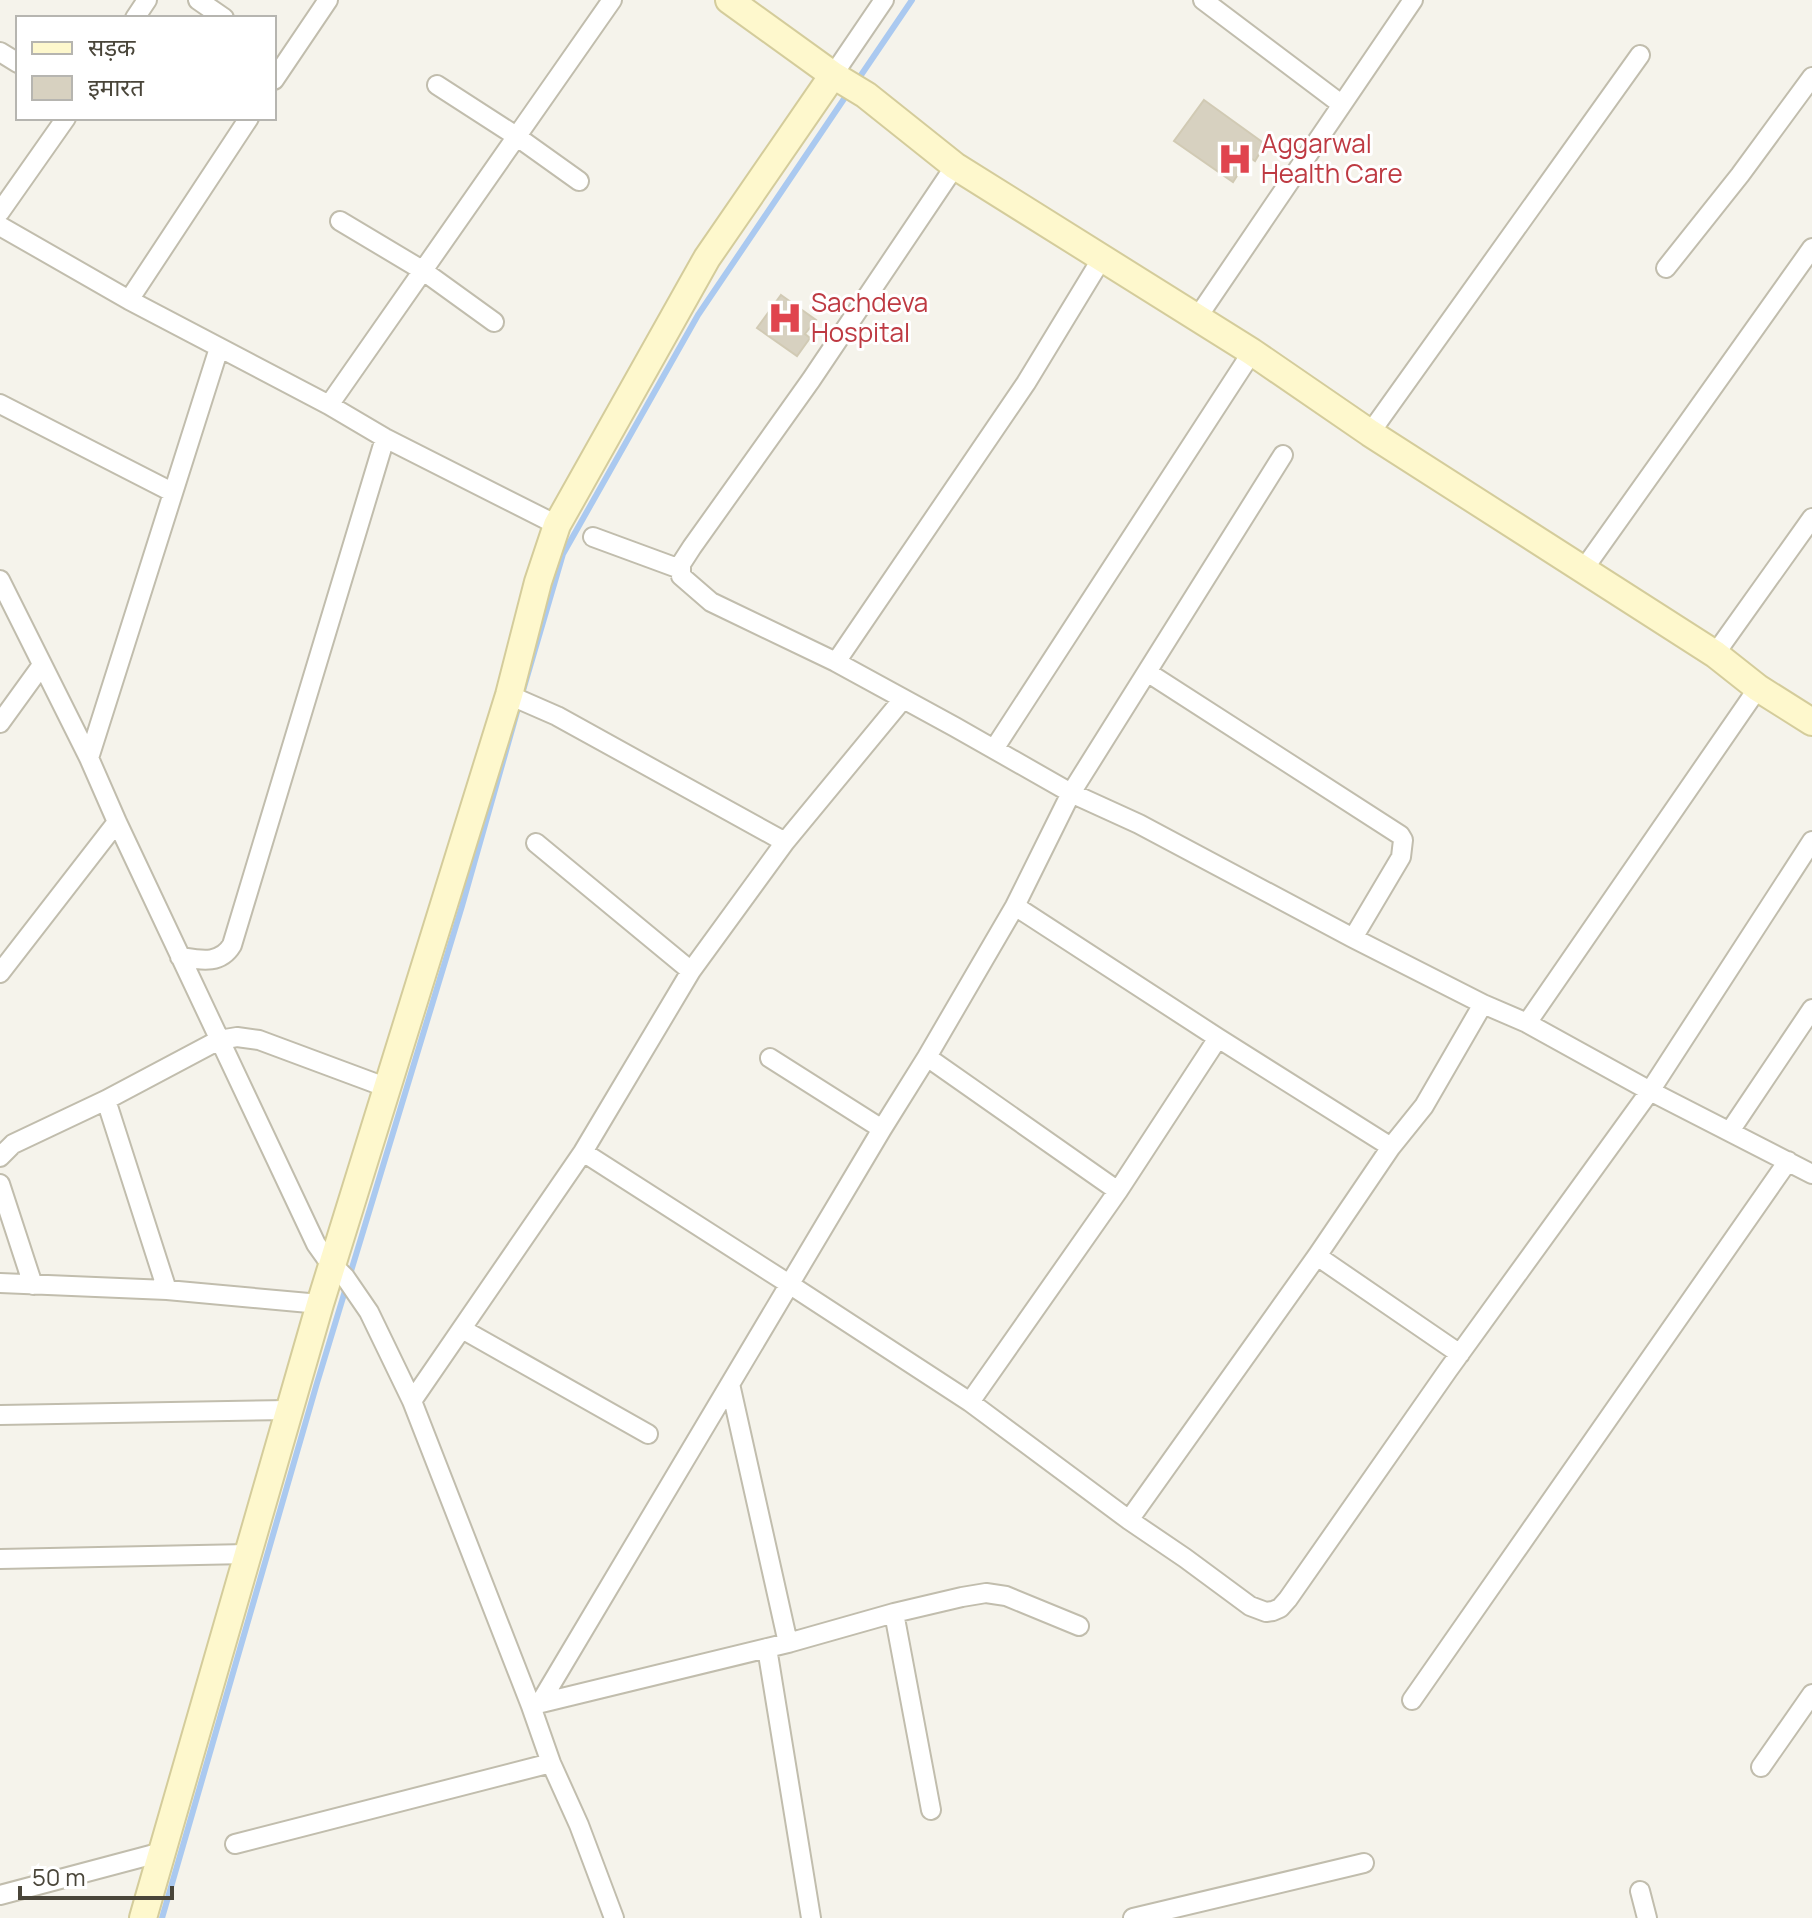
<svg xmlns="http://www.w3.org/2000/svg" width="1812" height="1918" viewBox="0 0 1812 1918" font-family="Manrope,'Noto Sans Devanagari',sans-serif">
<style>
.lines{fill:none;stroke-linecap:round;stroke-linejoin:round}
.stream{stroke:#aac9f0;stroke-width:6}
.building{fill:#d7d1c0;stroke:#d1cab4;stroke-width:2}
.street-casing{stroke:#c1bdad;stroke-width:22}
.secondary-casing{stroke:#d4cc9b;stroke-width:30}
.street{stroke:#fff;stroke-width:18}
.secondary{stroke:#fef8cd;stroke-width:26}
.labels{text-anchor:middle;stroke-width:6;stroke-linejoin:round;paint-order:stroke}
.health-label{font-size:26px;fill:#be3a42;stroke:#fff;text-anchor:start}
</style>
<rect width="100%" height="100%" fill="#f5f3eb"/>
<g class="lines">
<path class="stream" d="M857,81L912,0
M522,694L563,554L698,315L848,93
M162,1918L317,1383L462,906L519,705"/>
</g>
<path class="building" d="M1204,100L1265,144L1255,161L1249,157L1233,182L1174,141Z
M781,295L816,320L805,334L810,338L797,356L757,328Z"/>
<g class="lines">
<g class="street-casing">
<path id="street" d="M198,0L224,18
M1203,0L1341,104
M135,18L147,0
M0,52L18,63
M833,75L884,0
M274,80L328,0
M437,85L516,136L579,181
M955,166L811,380L692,547L681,564V576L711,602L836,662L955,727L1071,793L1139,824L1353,938L1483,1004L1527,1023L1650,1091L1812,1174
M0,212L66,118
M340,221L422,270L494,322
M0,226L129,300L329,405L385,438L557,525
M1666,268L1740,175L1812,77
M129,300L249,118
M1197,318L1413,0
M0,404L172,492
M329,405L612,0
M1370,433L1640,55
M593,537L680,569
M1583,570L1812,248
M0,580L89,758L117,822L316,1244L326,1258L345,1277L369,1312L412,1401L531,1706L551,1763L579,1825L614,1918
M1715,654L1812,518
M836,662L1026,383L1102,258
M1147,672L1400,835L1403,840L1401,857L1353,938
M509,695L557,716L785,842
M0,723L42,665
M994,749L1252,352
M89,758L219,348
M536,843L691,971
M1015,906L1218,1038L1391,1147
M180,957C200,960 220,965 232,945L385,438
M0,973L117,822
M1527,1023L1758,688
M927,1057L1118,1191
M770,1058L882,1129
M106,1100L167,1290
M1730,1131L1812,1009
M583,1152L789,1284L970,1402L1129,1520L1185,1558L1250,1606L1266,1612L1273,1611L1280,1608L1288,1599L1448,1370L1650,1091L1812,841
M0,1157L13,1144L106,1100L219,1040L237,1037L259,1040L388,1088
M0,1184L33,1285
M1317,1256L1460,1354
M0,1283L167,1290L320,1304
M462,1329L648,1434
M730,1384L788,1643
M412,1401L583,1152L691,971L785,842L903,699
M970,1402L1118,1191L1218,1038
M0,1415L289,1410
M1129,1520L1317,1256L1391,1147L1424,1106L1483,1004
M0,1559L248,1554
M894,1613L931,1810
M767,1648L811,1918
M1412,1700L1788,1161
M540,1703L882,1129L927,1057L1015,906L1071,793L1283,455
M533,1705L788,1643L894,1613L962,1597L986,1593L1006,1596L1079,1626
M1761,1767L1812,1694
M235,1844L551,1763
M1640,1891L1647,1918
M0,1895L162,1852
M1133,1918L1364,1863"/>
</g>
<g class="secondary-casing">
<path id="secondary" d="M729,0L833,75L866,95L955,166L1252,352L1370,433L1715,654L1758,688L1812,722
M143,1918L320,1304L509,695L538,582L557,525L707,258L833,75"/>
</g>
<use href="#street" class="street"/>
<use href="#secondary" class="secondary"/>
</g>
<defs>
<g id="hospital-bare" transform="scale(2.76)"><path d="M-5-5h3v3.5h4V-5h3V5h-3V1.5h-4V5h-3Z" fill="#e0444e" stroke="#fff" stroke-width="2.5" paint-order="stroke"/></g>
</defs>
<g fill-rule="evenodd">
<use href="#hospital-bare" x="1235" y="159"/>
<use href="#hospital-bare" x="785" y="318"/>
</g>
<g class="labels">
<g class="health-label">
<text x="1261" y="153">Aggarwal<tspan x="1261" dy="30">Health Care</tspan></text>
<text x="811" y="312">Sachdeva<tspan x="811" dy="30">Hospital</tspan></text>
</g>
</g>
<rect x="16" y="16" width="260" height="104" fill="#ffffff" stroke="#b6b5b0" stroke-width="2"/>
<rect x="32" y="42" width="40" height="12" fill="#fef8cd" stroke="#b6b5b0" stroke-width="2"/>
<text x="88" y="56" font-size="24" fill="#494539">सड़क</text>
<rect x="32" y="76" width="40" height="24" fill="#d7d1c0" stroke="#b6b5b0" stroke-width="2"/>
<text x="88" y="96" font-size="24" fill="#494539">इमारत</text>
<path d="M20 1886v12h152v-12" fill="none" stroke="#494539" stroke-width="4"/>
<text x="32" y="1886" font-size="24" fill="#494539" stroke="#ffffff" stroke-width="6" paint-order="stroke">50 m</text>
</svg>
